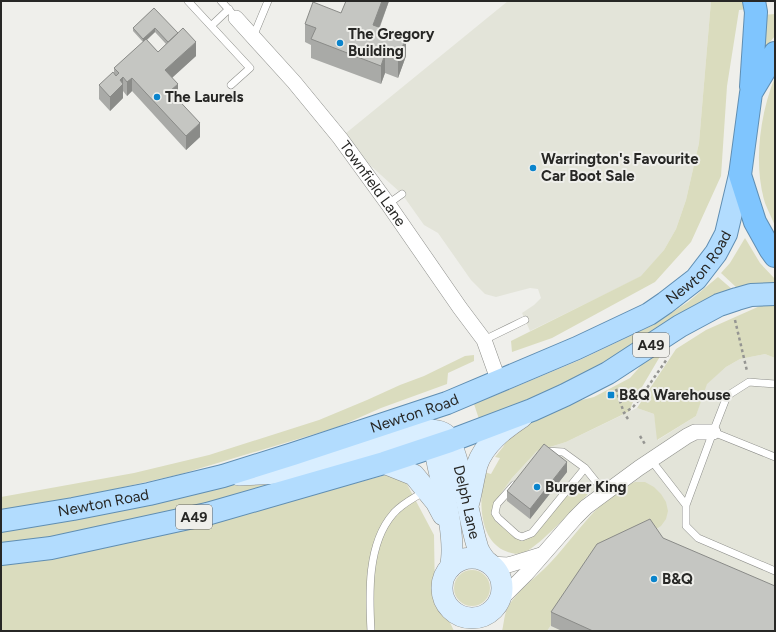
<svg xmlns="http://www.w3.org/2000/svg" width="776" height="632" viewBox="0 0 776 632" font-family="Figtree,sans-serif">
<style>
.built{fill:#e3e4d9}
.green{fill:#dadcbe}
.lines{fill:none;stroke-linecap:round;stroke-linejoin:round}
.lane-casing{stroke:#8e8f8b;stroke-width:8}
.street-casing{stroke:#8e8f8b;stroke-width:16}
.secondary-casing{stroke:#8e8f8b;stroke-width:22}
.primary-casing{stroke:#608eb2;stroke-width:24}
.highway-casing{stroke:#608eb2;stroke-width:24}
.path{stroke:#959592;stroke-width:2.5;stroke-dasharray:3 3;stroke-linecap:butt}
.lane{stroke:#fff;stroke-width:7}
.street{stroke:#fff;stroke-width:15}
.secondary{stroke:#d9eeff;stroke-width:21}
.primary{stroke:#b2dcfe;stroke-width:22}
.highway{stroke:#7fc5fe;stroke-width:22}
.wall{fill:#a9aaa7;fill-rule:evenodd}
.shaded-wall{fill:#8a8b88}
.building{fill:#c5c6c2;stroke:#8a8b88}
.poi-dot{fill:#0a84cc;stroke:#efefeb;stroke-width:1.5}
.labels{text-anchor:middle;stroke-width:4;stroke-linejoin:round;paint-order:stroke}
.shield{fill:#efefeb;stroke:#636360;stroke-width:1}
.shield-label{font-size:14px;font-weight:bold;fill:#272725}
.poi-label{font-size:15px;font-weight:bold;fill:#272725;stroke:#efefeb;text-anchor:start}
.street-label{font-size:15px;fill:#272725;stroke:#efefeb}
</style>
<rect width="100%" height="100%" fill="#efefeb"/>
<path class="built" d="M508,1H711L699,143L686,200L676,229L664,250L642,276L530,331L522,313L534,305L541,298L538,289L530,288L496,297L485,294L471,280L438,233L424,225L402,194L340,138Z
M765,354L775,358V631H547L597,557L625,486L601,506L578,482L532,537L524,539L514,535L496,522L492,510L497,499L512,478L537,451L566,442L637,408L654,414L658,440L696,416L706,384L726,367L740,359Z"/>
<path class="green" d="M711,1H748L749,9L739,10L727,86L721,176L691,242L655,282L552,338L512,352L511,341L641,276L664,250L676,229L686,200L699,143Z
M775,14V36L759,55L761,15Z
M775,77V226C772,218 768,211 765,203C753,164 760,114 775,77Z
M745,238L760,263L775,279V284L737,288L721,273L730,263Z
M718,277L733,290L702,301L610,361L539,398L479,419L474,404L477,402L496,395L580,360L651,326L688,302Z
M760,306H775V358L765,354L740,359L726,367L707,384L696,416L657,440L654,414L637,408L676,349L706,330Z
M668,348L662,353L632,404L630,411L566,442L537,451L512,478L497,499L492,510L496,522L514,535L524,539L532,537L578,482L589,493C575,507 539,547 523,553C516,555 510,553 503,550C477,536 480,497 484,472L491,474L500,458L495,457L503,447L509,436L536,420L578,401L594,397L630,378L645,361Z
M474,355V361L448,373L447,384L381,408L338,427L181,474L102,492L1,511V497L134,473L209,455L319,420L367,400L400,385L424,376L465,356Z
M400,471L434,535L435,597L445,612L454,631H1V564L232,517Z
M275,480L276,485L176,512L49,539L1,545V530L223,485Z
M635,482H645L654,487L661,494L666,502L668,511L666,519L661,526L650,533L597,557L547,631H502C504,624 504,614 508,607C518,589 536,578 550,563C577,535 598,497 635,482Z
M454 588a18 18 0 1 1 36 0a18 18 0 1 1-36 0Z"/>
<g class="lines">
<g class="lane-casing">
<path id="lane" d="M188,1L250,68L231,85
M221,1L231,12
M211,26L229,9
M253,37L268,1
M388,204L402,194
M484,340L525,320
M775,384L749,382L727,396L713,432L775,457
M713,432L686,505V526L698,538L775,571
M545,451L563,452L585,468L605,493
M651,460L686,505
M514,485L497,504L495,513L498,518L517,535L522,537L532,533L585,468
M371,631C369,594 367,544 393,514C401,504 414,498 425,491"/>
</g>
<g class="street-casing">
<g id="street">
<path id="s1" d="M236,18L294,82L340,138L388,204L460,308L484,340L499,382"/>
<path d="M490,564L508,565L541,555"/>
<path d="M499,601L526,574L575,518L586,507L639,468L687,436L695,432H713"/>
</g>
</g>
<g class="secondary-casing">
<g id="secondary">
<path d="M432,430C432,442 436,454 438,466C444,492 457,543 450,568"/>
<path d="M384,463L414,475L436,502L443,515"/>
<path id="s2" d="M239,475L280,473L418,432C426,431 437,428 445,434C458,444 470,525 477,545C478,551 482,556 486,561"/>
<path d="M469,502C472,490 474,477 477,465C484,444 504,429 522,417"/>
<circle cx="472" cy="588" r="30"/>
</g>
</g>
<g class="primary-casing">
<g id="primary">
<path id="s3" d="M1,521L73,509L149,494L223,476L293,454L447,403L577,348L649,314L665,303L696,279L716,253L726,234L740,175"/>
<path d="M1,554L51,548L207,514L384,463L450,441L532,410L565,395L608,373L680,326L719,305L737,299L751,295L775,294"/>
</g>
</g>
<g class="highway-casing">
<path id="highway" d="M775,53L751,93L740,175L755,222L770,249L775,256
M751,87L756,12L754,1"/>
</g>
<path class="path" d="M735,320L747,371
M616,389L624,413
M628,419L624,413L633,407L638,401L667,359
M640,436L646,446"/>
<use href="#lane" class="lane"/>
<use href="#street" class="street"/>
<use href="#secondary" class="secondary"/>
<use href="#primary" class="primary"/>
<use href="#highway" class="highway"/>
</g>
<path class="wall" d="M346,1H389L380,27L406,56L398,78L385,73L381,84L311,58V45L305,42V24L341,13Z
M154,8L196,56L172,78L178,98H177L200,137L186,150L132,91L127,96L123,91V98L110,111L99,99V85L114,74V68L143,42L133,31V28ZM155,32L166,44L158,52L147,40Z
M567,472L530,519L507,501V491Z
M663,538L775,631H562L551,626V612Z"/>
<path class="shaded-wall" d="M382,1H389L373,44V25Z
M155,28V32L143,43V39Z
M406,37V56L398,78V59Z
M196,42V56L165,84V70Z
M385,54V73L381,84V66Z
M123,77V98L110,111V97L120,80Z
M132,78V91L127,96V82Z
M178,84V98L170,105V91Z
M200,123V137L186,150V136Z
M567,462V472L530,519V509Z"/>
<path class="building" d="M346,1H382L373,25L406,37L398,59L385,54L381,66L311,39L316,28L305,24L313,2L341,13Z
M154,8L178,33L168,42L155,28L143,39L133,28Z
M183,28L196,42L165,70L178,84L170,91L200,123L186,136L132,78L127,82L123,77L120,80L123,84L110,97L99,85L113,72L116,76L119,73L114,68L146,39L158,52Z
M544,444L567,462L530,509L507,491Z
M650,519L663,538L775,586V631H593L551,612L597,544Z"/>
<g class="poi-dot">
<circle cx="340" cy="43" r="4"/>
<circle cx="157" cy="97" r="4"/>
<circle cx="533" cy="168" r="4"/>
<rect x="607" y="391" width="8" height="8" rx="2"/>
<circle cx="537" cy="487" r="4"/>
<circle cx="654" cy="579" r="4"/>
</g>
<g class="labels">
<g class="shield">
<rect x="633" y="333" width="36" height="24" rx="3"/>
<rect x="176" y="505" width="36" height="24" rx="3"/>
</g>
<g class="shield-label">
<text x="651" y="350">A49</text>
<text x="194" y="522">A49</text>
</g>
<g class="poi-label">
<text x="348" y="39">The Gregory<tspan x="348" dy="17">Building</tspan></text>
<text x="165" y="102">The Laurels</text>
<text x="541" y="164">Warrington's Favourite<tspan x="541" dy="17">Car Boot Sale</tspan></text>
<text x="619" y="400">B&amp;Q Warehouse</text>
<text x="545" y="492">Burger King</text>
<text x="662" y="584">B&amp;Q</text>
</g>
<g class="street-label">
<text dy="5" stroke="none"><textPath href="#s1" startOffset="215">Townfield Lane</textPath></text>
<text dy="5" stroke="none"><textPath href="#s3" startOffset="752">Newton Road</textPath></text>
<text dy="5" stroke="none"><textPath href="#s3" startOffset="428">Newton Road</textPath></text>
<text dy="5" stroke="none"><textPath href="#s2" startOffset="285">Delph Lane</textPath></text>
<text dy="5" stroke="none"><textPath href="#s3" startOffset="104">Newton Road</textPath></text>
</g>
</g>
<rect width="776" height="632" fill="none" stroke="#272725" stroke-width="4"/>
</svg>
